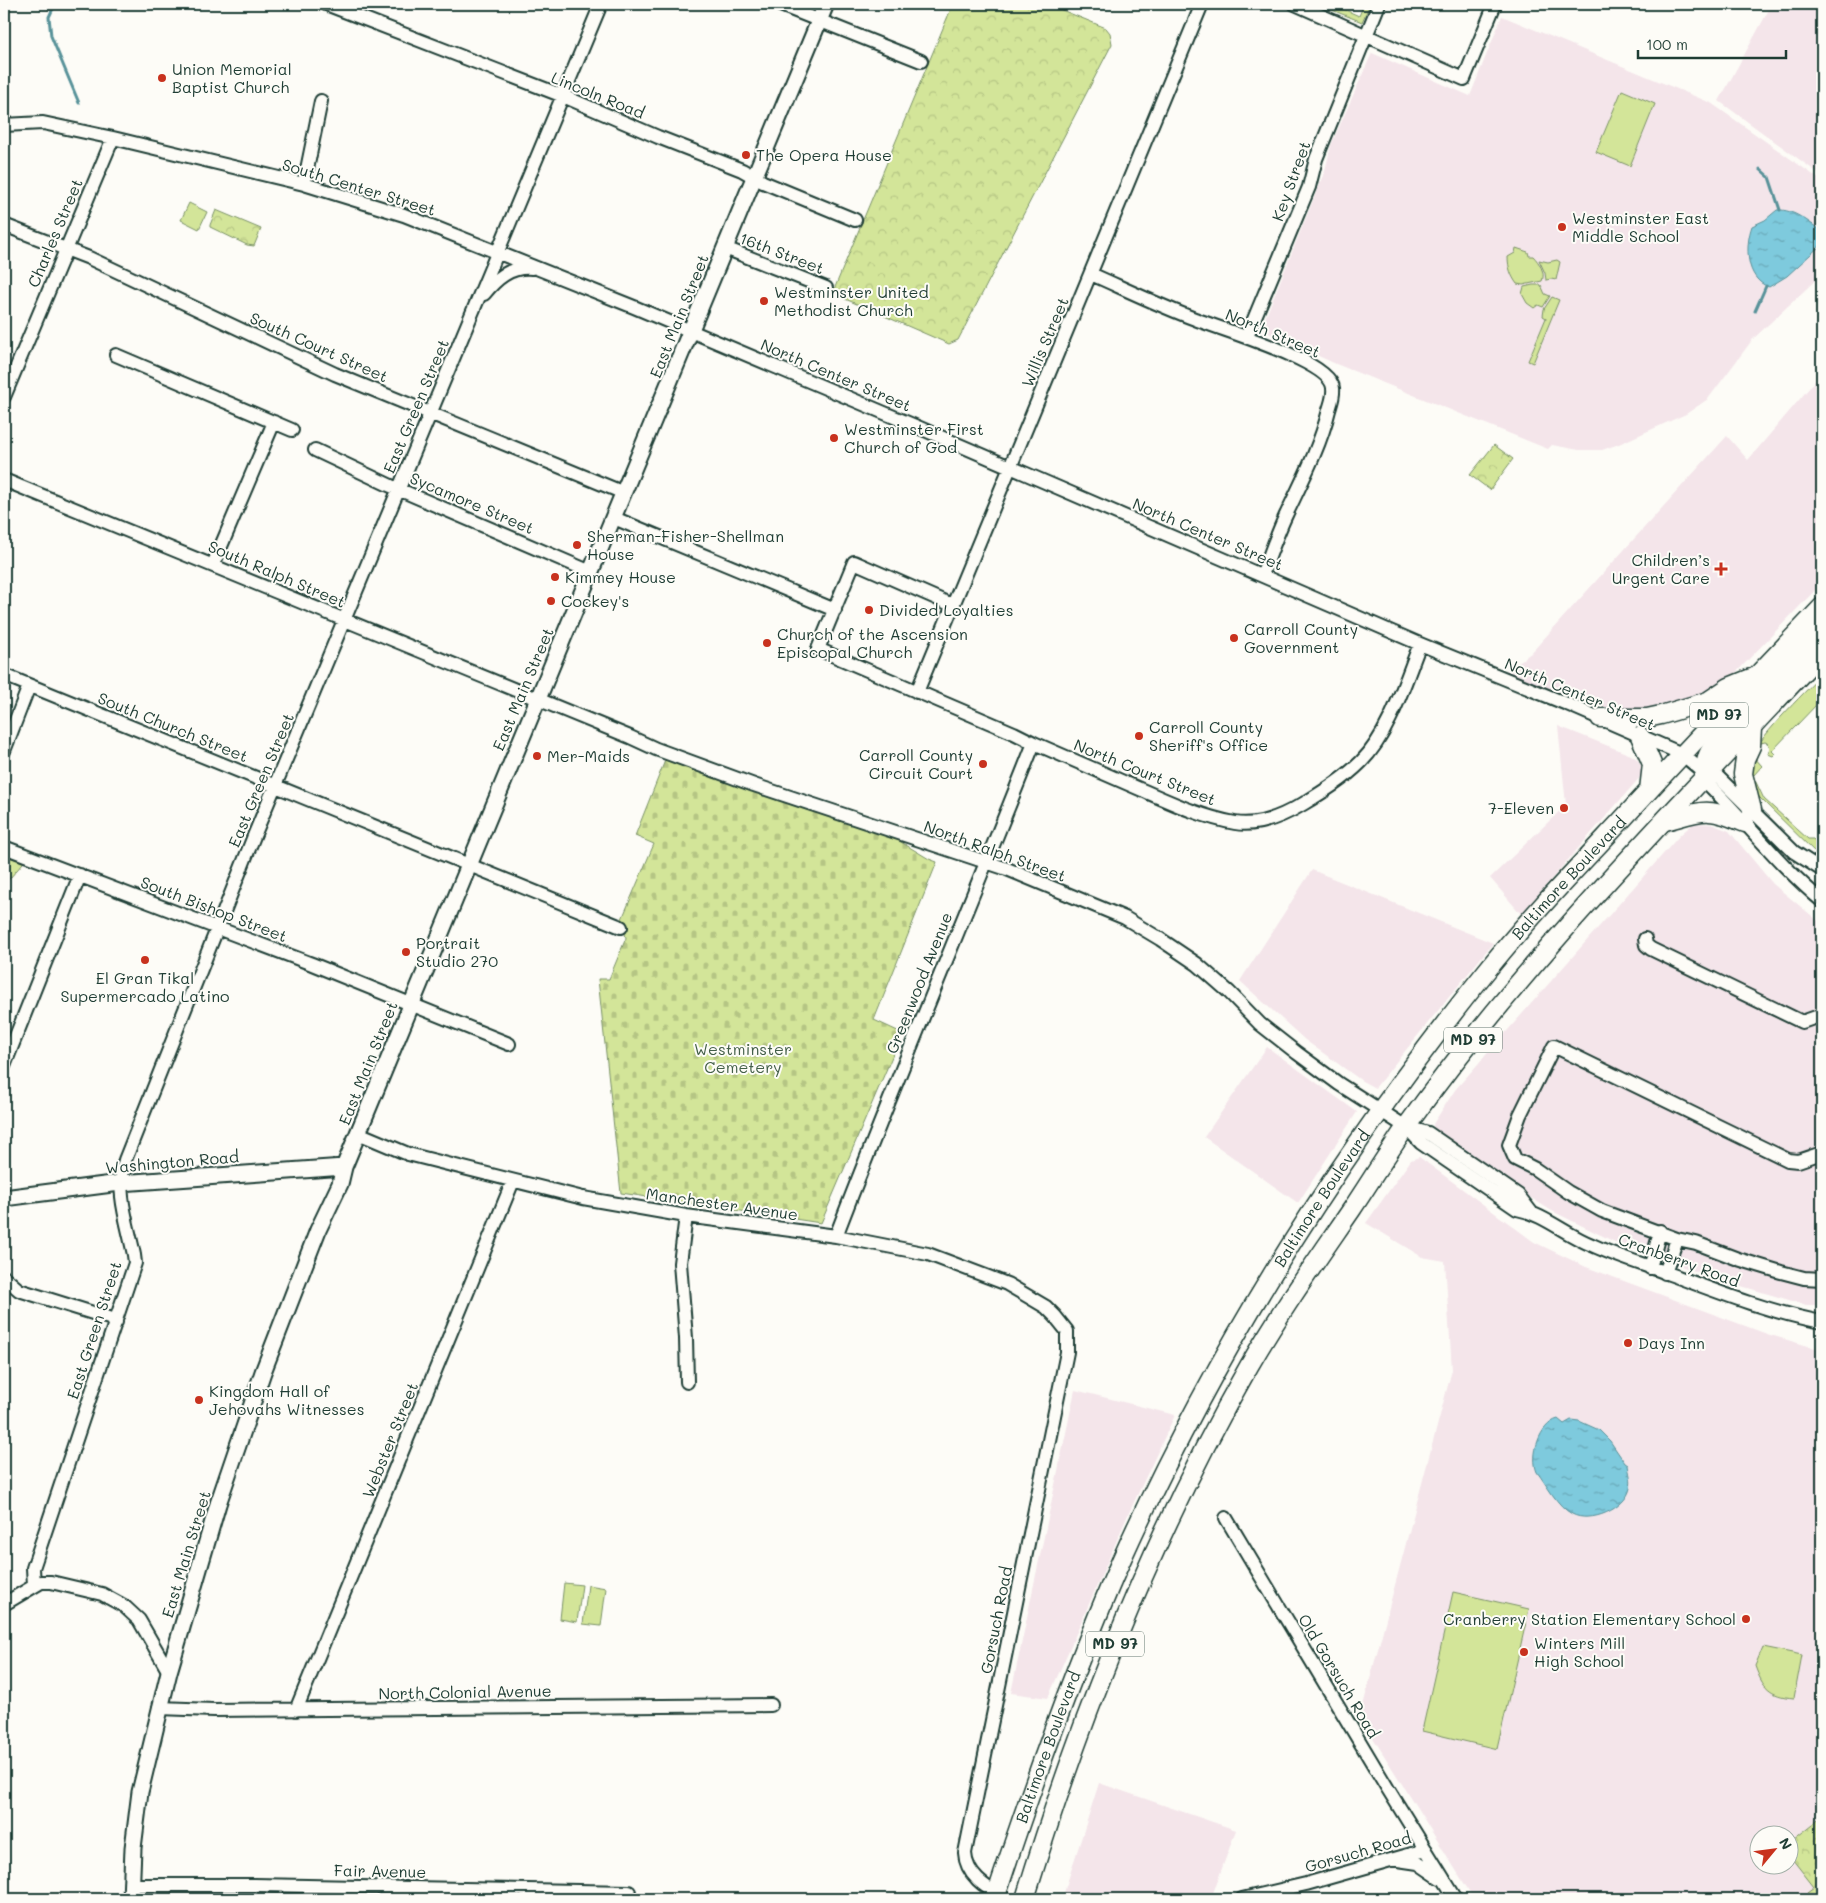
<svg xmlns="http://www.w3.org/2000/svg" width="1826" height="1903" viewBox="0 0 1826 1903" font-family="Mali,sans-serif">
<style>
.built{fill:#f4e5ea;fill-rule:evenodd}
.grass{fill:#d3e599;stroke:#799166}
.cemetery{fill:url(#cemetery-stones);stroke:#799166}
.park{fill:url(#park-crowns);stroke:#799166}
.water{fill:url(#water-ripples);stroke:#589299}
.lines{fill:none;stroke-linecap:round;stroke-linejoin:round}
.stream{stroke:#589299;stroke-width:3}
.minor-casing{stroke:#1f3d34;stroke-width:16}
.major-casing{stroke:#1f3d34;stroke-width:19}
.highway-casing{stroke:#1f3d34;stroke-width:21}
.minor{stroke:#fdfcf7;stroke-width:12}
.major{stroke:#fdfcf7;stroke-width:15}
.highway{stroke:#fdfcf7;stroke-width:18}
.poi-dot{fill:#c8321e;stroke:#fdfcf7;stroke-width:2}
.labels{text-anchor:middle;stroke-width:4;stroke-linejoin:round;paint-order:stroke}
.shield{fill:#fdfcf7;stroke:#62766e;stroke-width:1}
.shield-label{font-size:15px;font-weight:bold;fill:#1f3d34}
.poi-label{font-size:16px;fill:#1f3d34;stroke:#fdfcf7;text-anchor:start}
.street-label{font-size:16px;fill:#1f3d34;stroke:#fdfcf7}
.park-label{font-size:16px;fill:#435f48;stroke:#fdfcf7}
</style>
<defs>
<pattern id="cemetery-stones" width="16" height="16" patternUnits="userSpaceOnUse" patternTransform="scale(1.25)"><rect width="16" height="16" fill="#d3e599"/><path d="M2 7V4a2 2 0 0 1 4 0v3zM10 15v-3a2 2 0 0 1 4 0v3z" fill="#b5c584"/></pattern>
<pattern id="park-crowns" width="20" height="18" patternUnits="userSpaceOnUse" patternTransform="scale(1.25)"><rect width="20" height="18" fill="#d3e599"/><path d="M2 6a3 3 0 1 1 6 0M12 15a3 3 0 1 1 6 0" fill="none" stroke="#b5c584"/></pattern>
<pattern id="water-ripples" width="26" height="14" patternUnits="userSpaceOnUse" patternTransform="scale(1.25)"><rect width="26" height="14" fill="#7ecadd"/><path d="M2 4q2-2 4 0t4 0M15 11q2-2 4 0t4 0" fill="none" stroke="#67a5b4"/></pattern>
</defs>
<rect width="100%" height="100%" fill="#fdfcf7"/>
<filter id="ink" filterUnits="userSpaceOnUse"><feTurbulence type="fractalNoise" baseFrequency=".02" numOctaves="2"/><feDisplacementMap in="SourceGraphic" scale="10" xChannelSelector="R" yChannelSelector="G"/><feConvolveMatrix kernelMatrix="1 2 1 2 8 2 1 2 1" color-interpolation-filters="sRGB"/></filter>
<g filter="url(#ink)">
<path class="built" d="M1772,4H1822V176L1719,101Z
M1502,16L1711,103L1822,181V274L1753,339L1708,399L1686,414L1619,444L1602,450H1579L1552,445L1548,449L1336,364L1270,334L1265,328L1264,321L1325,171L1331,145L1372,53L1470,96Z
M1822,373V583L1725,684L1701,701L1641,714L1603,707L1525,687L1502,674L1531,653L1727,436L1748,460Z
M1558,726L1631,755L1637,759L1642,767L1641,776L1521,914L1490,878L1566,805Z
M1694,823L1711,824L1729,831L1773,884L1822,924V1305H1806L1714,1278L1615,1242L1552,1211L1447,1145L1434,1132L1433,1124L1455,1090L1680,835Z
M1312,870L1493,943L1375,1088L1362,1081L1305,1040L1240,981Z
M1267,1047L1357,1112L1298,1203L1204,1137Z
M1419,1157L1534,1242L1586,1267L1767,1334L1822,1350V1899H1474L1360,1717L1452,1370L1445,1261L1422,1257L1366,1223L1411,1160ZM1758,1836H1788V1866H1758Z
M1075,1390L1175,1415L1127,1517L1048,1698L1011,1693Z
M1099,1783L1236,1830L1213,1893L1191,1899H1062Z"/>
<path class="grass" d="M1622,90L1655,104L1630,166L1596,152Z
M189,203L207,212L199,229L181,220Z
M1516,248L1528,252L1529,256H1533C1539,262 1546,273 1542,281L1523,285L1517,284C1511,276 1508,267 1508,257L1515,253Z
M1539,260L1548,262L1557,260L1560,262L1556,280L1551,279L1546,280L1545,273Z
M1533,285H1541L1545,294L1550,296L1543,307L1538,305L1534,308L1527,303L1522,294L1524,287Z
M1552,297L1559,300L1533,363L1528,361L1546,318L1543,316L1544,309Z
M1822,674V695L1820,697L1819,702L1772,751L1775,754L1773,756L1768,754C1770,749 1771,744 1765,742L1761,743L1754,757L1762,766L1753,776L1764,799L1808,839H1813L1822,848V859L1759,797C1754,788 1748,773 1749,764C1752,742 1806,692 1822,674Z
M4,855L23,862V863L4,885Z
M564,1583L582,1585L577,1622L560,1619Z
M588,1585L606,1588L601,1626L583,1624Z
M1453,1592L1529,1609L1497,1749L1422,1731Z
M1763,1647L1802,1655L1794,1698C1769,1696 1763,1688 1755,1666Z"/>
<path class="cemetery" d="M666,758L891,836L929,859L937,862L874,1020L902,1033L821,1223L621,1193L598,979H609L626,938L622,919L654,844L635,836Z"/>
<path class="park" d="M953,4H1047L1106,28L1110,33L1112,44L958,340L949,344L836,295L833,292Z
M1317,4H1332L1359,16L1364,4H1370L1362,22Z
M216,210L261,229L254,246L247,245L210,227V225Z
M1494,445L1513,459L1490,490L1470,475Z
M1822,1817V1899H1813L1807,1892L1814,1887L1789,1855V1843Z"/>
<path class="water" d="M1777,210C1794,209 1808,222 1822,231V244L1787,276L1769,287C1745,279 1745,245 1752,226L1765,220Z
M1558,1419L1564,1424L1571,1420L1579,1421L1599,1430L1610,1441L1625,1463L1628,1465C1629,1473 1632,1480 1630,1488C1626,1509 1590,1524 1572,1514C1557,1506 1547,1485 1537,1472C1530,1456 1539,1424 1558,1419Z"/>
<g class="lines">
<path class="stream" d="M55,4L49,17L51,36L79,103
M1760,169L1769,177L1780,210
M1755,311L1766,286"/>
<g class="minor-casing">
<path id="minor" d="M326,4L563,96L658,137L742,170L763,182L855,220
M778,4L921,61
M1295,4L1464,79L1495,4
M4,125L43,123L113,138L304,184L404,215L634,307L920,428L1420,644L1567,704L1682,754L1707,775L1718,777L1794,852L1822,870
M304,184L321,101
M4,225L89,258L335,374L624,493
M725,248L826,288
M1091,274C1125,289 1160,306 1195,319C1220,329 1331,361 1333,388C1334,396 1331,403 1329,410C1320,447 1302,481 1286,515C1277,534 1270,555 1262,575
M484,294C496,279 510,266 532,268
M1247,336L1309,187L1316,159L1379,4
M116,355L292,430
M4,397L113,138
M315,450L391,486L591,572
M4,480L630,737L656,749L754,785L1007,869L1125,918L1160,939L1197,964L1229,992L1260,1024L1297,1053L1339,1084L1406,1127L1421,1143L1517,1209C1544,1214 1566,1235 1592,1245C1616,1256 1642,1264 1667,1273C1718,1292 1769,1312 1822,1322
M614,518L835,610
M213,565L274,422
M952,605L854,562L818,649L1014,733L1034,743C1070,759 1106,774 1142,790C1172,803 1202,817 1235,823C1258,827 1283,816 1303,804C1323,792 1344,779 1361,762C1390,733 1405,681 1420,644
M4,675L621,927
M917,692L1202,4
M4,751L29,686
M1707,775L1710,786C1748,824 1781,867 1822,901
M4,847L312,964L509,1044
M1645,939L1646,945L1651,949L1802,1022L1822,1015
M4,1066L80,875
M1406,1127L1428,1133L1518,1195L1531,1212
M358,1133L408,1154L583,1198L686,1216L836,1236L928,1254L1007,1284L1046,1307L1055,1316L1067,1331V1352L965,1853C966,1876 987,1888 1005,1899
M1822,1153L1798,1161L1788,1160L1554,1046L1520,1115L1509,1145L1515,1159L1535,1169L1568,1192L1602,1211L1677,1239L1696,1243L1738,1259L1781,1272L1804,1278L1822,1279
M686,1216L680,1263L686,1338L687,1382
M836,1236C899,1071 969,908 1034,743
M1650,1268L1660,1231
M1665,1273L1677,1239
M4,1277L19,1290L109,1318L116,1322
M1226,1518L1388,1789L1456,1899
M34,1585L33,1568L135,1263L134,1255C128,1224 115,1191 125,1160L254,836L601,4
M4,1604L41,1582H51L102,1594L124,1606L139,1620L169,1672
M159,1708L214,1710L771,1705
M296,1710L513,1181
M1398,1860L1418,1863L1440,1878
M131,1885H255L629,1892
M1242,1899L1306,1884L1426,1850"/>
</g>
<g class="major-casing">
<path id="major" d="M4,1198L120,1183L344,1167
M131,1899L133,1848L140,1792L169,1672L218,1504L263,1372L318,1230L340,1184L344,1167L826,4"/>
</g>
<g class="highway-casing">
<g id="highway">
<path d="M1600,718H1647L1661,715L1708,701L1729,687L1751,678"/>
<path d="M1752,728L1751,746L1745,759L1743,774L1752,810"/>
<path d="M1640,736L1652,764L1649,790"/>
<path d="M1707,775C1703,759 1709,751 1719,738L1822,628"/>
<path d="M1665,821C1703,811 1707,806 1745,823"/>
<path id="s1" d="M995,1899C1032,1786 1072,1673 1120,1563C1215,1351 1339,1154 1484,974C1526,921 1573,872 1619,823C1686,750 1754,678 1822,607"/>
<path d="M1025,1899C1081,1715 1153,1534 1249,1366C1280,1312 1317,1260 1352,1209C1370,1182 1387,1154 1406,1127C1528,956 1679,806 1822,652"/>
</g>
</g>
<use href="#minor" class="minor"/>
<use href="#major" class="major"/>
<use href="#highway" class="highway"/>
</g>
</g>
<g class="poi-dot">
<circle cx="162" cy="78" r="5"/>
<circle cx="746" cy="155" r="5"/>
<circle cx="1562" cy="227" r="5"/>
<circle cx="764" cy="301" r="5"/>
<circle cx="834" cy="438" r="5"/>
<circle cx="577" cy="545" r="5"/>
<path d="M1718.5 561.5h5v5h5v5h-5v5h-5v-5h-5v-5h5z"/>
<circle cx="555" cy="577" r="5"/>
<circle cx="551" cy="601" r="5"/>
<circle cx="869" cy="610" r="5"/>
<circle cx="1234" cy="638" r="5"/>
<circle cx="767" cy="643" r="5"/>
<circle cx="1139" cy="736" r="5"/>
<circle cx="537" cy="756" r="5"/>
<circle cx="983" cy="764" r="5"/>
<circle cx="1564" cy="808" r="5"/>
<circle cx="406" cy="952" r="5"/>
<circle cx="145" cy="960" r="5"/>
<circle cx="1628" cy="1343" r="5"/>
<circle cx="199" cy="1400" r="5"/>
<circle cx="1746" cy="1619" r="5"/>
<circle cx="1524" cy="1652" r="5"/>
</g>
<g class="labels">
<g class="shield">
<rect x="1690" y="702.5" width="58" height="25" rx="4"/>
<rect x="1444" y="1027.5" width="58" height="25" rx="4"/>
<rect x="1086" y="1631.5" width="58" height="25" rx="4"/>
</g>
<g class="shield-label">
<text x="1719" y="720">MD 97</text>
<text x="1473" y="1045">MD 97</text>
<text x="1115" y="1649">MD 97</text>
</g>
<g class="poi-label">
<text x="172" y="75">Union Memorial<tspan x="172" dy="18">Baptist Church</tspan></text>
<text x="756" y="161">The Opera House</text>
<text x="1572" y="224">Westminster East<tspan x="1572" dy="18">Middle School</tspan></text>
<text x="774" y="298">Westminster United<tspan x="774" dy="18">Methodist Church</tspan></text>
<text x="844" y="435">Westminster First<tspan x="844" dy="18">Church of God</tspan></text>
<text x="587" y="542">Sherman-Fisher-Shellman<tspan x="587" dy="18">House</tspan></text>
<text x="1710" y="566" text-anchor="end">Children’s<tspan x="1710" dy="18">Urgent Care</tspan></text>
<text x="565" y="583">Kimmey House</text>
<text x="561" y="607">Cockey's</text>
<text x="879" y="616">Divided Loyalties</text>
<text x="1244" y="635">Carroll County<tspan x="1244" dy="18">Government</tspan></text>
<text x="777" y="640">Church of the Ascension<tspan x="777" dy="18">Episcopal Church</tspan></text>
<text x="1149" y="733">Carroll County<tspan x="1149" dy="18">Sheriff's Office</tspan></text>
<text x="973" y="761" text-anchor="end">Carroll County<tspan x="973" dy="18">Circuit Court</tspan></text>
<text x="547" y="762">Mer-Maids</text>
<text x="1554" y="814" text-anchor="end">7-Eleven</text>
<text x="416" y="949">Portrait<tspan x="416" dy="18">Studio 270</tspan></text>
<text x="145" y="984" text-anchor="middle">El Gran Tikal<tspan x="145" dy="18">Supermercado Latino</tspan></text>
<text x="1638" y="1349">Days Inn</text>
<text x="209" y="1397">Kingdom Hall of<tspan x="209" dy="18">Jehovahs Witnesses</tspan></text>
<text x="1736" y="1625" text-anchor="end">Cranberry Station Elementary School</text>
<text x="1534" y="1649">Winters Mill<tspan x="1534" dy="18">High School</tspan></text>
</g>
<g class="street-label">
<text transform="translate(598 95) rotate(22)" y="6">Lincoln Road</text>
<text transform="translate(1291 181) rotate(-70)" y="6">Key Street</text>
<text transform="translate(359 187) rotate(17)" y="6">South Center Street</text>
<text transform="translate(55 233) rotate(-67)" y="6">Charles Street</text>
<text transform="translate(782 253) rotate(21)" y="6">16th Street</text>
<text transform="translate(679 316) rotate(-68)" y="6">East Main Street</text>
<text transform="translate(1273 333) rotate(23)" y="6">North Street</text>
<text transform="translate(1045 342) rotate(-67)" y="6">Willis Street</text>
<text transform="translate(319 347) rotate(24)" y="6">South Court Street</text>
<text transform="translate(836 375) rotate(23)" y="6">North Center Street</text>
<text transform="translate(416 406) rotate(-67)" y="6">East Green Street</text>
<text transform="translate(472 503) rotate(23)" y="6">Sycamore Street</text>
<text transform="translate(1208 534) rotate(23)" y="6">North Center Street</text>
<text transform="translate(277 574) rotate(23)" y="6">South Ralph Street</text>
<text transform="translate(523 689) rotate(-67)" y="6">East Main Street</text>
<text transform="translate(1580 694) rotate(23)" y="6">North Center Street</text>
<text transform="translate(173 727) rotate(22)" y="6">South Church Street</text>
<text transform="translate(1145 772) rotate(22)" y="6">North Court Street</text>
<text transform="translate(261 780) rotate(-67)" y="6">East Green Street</text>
<text transform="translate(995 851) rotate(20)" y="6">North Ralph Street</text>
<text dy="6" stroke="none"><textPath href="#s1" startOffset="1181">Baltimore Boulevard</textPath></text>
<text transform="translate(214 909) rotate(21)" y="6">South Bishop Street</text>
<text transform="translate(919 983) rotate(-68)" y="6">Greenwood Avenue</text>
<text transform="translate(368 1063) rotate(-68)" y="6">East Main Street</text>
<text transform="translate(172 1162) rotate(-5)" y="6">Washington Road</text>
<text dy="6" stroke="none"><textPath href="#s1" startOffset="776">Baltimore Boulevard</textPath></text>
<text transform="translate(722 1204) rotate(8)" y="6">Manchester Avenue</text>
<text transform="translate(1679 1260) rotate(20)" y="6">Cranberry Road</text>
<text transform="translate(94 1330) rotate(-72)" y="6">East Green Street</text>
<text transform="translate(390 1440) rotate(-68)" y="6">Webster Street</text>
<text transform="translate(186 1554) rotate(-73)" y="6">East Main Street</text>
<text transform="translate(996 1620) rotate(-79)" y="6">Gorsuch Road</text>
<text transform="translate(1339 1676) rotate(59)" y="6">Old Gorsuch Road</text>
<text transform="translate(465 1692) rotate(-1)" y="6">North Colonial Avenue</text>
<text dy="6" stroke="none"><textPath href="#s1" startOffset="161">Baltimore Boulevard</textPath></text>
<text transform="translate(1358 1852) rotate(-16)" y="6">Gorsuch Road</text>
<text transform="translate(380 1871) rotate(1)" y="6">Fair Avenue</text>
</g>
<g class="park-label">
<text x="743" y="1055">Westminster<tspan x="743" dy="18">Cemetery</tspan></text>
</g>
</g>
<rect width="1826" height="1903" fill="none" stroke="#fdfcf7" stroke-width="20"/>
<rect x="10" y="10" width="1806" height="1883" fill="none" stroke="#1f3d34" stroke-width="2" filter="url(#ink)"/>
<g transform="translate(1774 1850) rotate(61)"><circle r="24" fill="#fdfcf7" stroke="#a4b0a9"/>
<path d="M0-4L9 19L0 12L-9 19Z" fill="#c8321e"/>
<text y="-8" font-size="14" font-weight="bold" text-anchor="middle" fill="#1f3d34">N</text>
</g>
<path d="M1638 50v8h148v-8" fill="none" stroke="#1f3d34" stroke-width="2.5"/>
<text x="1646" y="50" font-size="15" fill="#1f3d34" stroke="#fdfcf7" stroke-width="4" paint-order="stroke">100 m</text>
</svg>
